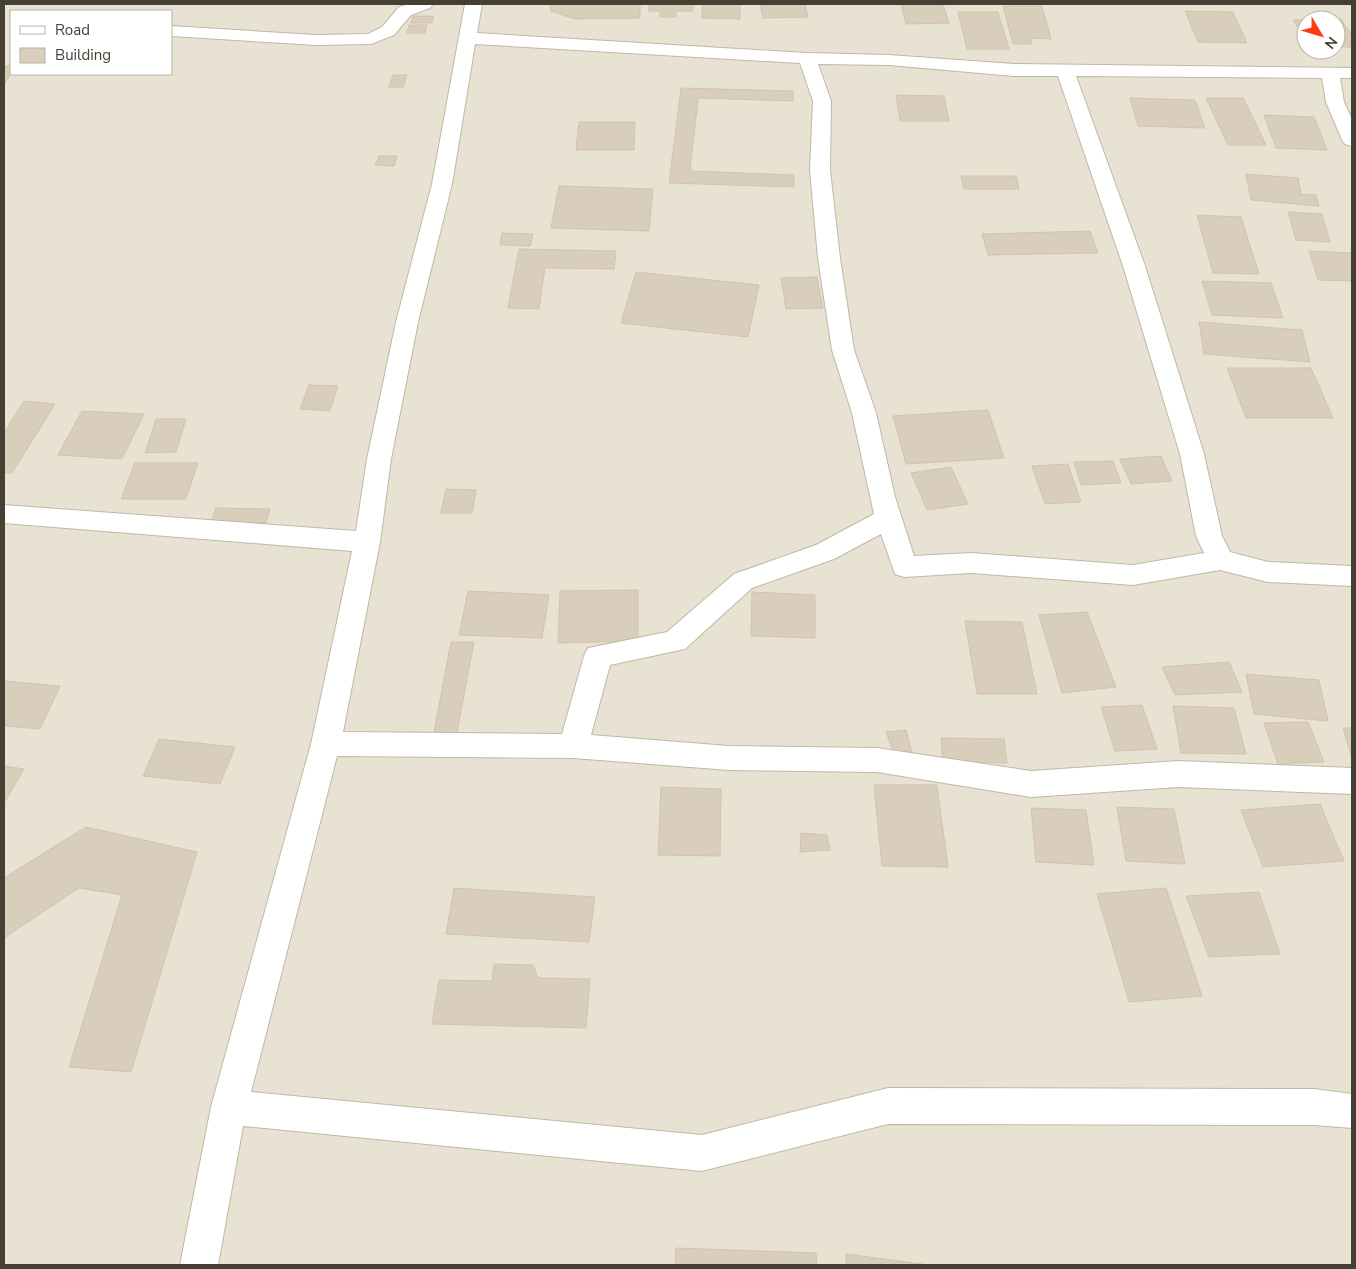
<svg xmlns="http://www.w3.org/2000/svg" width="1356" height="1269" viewBox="0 0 1356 1269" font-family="'Nunito Sans',sans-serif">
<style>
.residential{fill:#e8e2d2;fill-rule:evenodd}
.building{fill:#d9cebc;stroke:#d2c4ab}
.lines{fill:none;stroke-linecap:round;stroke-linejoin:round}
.minor-casing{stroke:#c0b8a6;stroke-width:2}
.minor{fill:#fff;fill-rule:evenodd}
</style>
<rect width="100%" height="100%" fill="#f4efe4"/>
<path class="residential" d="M4,4H1352V1265H4ZM11,11H171V74H11ZM1306,20H1336V50H1306Z"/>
<path class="building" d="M550,4H640V18L575,19L551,11Z
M649,4H693V11H676V17H660V11H649Z
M702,4H740V19L702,18Z
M760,4H805L808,17L763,18Z
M901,4H943L949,23L906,24Z
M1003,6H1042L1051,39L1031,38L1032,44H1013Z
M1185,11L1233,12L1247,43L1198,42Z
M958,12H998L1009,49H967Z
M413,16H434L432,23H411Z
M1341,19L1352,35V47H1336V20H1306V41L1293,20Z
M409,25H427L425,33H407Z
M4,66H11V73L4,85Z
M393,75H407L403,87H389Z
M681,88L793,91V101L698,98L690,171L794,175V187L669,183Z
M896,95L944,96L949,121H900Z
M1130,98L1195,100L1205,128L1138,126Z
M1206,98H1243L1266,145H1228Z
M1264,115L1314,117L1327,150L1276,148Z
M579,122H635L634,150H576Z
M379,156H397L394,166L375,165Z
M1246,174L1298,178L1301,194L1316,195L1319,206L1251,200Z
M961,176H1016L1019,189H964Z
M559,186L653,189L649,231L551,228Z
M1288,212L1322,214L1330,242L1296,240Z
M1197,215L1241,217L1259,274L1213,273Z
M1090,231L1098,253L988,255L982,234Z
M502,233L533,234L530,246L500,245Z
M519,249L616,251L614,269L545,268L539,309L508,308Z
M1309,251L1352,253V281L1318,280Z
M636,272L759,285L748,337L621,323Z
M817,277L823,308L786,309L781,278Z
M1202,281L1271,283L1283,318L1212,315Z
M1199,322L1302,330L1310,362L1204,354Z
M1227,368H1311L1333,418H1246Z
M309,385L338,386L330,411L300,409Z
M24,401L55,404L12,473H4V433Z
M988,410L1004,458L906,464L893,416Z
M82,411L144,414L122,459L58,455Z
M156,419H186L176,452L145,453Z
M1161,456L1172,481L1131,484L1120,459Z
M1113,461L1121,483L1081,485L1074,462Z
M135,463H198L186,499H121Z
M1068,464L1081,502L1045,504L1032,466Z
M951,467L968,504L927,510L911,473Z
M446,489L476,490L472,513H441Z
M216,508L270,509L266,523H211Z
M638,590V641L558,643L560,591Z
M468,591L549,595L542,638L459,635Z
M752,592L815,595V638L751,636Z
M1087,612L1116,687L1062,693L1039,615Z
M965,621L1022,622L1037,694H977Z
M451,642H474L457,733L434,732Z
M1229,662L1242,692L1175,695L1162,667Z
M1246,674L1319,680L1328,721L1254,714Z
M4,681L60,686L40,729L4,726Z
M1142,705L1157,749L1115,751L1101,707Z
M1173,706L1234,708L1246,754L1181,753Z
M1308,722L1324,762L1278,764L1264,723Z
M1343,728H1352V758Z
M906,730L912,752L894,754L886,732Z
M941,738L1004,739L1007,763L943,761Z
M159,739L235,747L220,784L143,776Z
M4,766L24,769L4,803Z
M874,785H937L948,867L882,866Z
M661,787L721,789L720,856L658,855Z
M1320,804L1344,861L1263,867L1241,810Z
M1117,807L1174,809L1185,864L1126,861Z
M1031,808L1086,810L1094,865L1036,862Z
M86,827L197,852L131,1072L69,1067L122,895L79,888L4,938V878Z
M801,833L827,835L830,850L800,852Z
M454,888L595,897L589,942L446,934Z
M1166,888L1202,996L1129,1002L1097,894Z
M1259,892L1280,954L1209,957L1186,896Z
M494,964L533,965L538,978L590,979L586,1028L432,1024L439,980L492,981Z
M676,1248L816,1253L817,1265H675Z
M846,1254L929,1265H846Z"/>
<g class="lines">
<g class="minor-casing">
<path id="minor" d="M409,4H433L430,8L411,15L394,35L371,44L316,45L171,36V26L316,35L368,34L382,27L399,7Z
M465,4H482L477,33L807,53L889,55L1014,64L1352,68V78H1340L1344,102L1352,119V146L1345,144L1342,140L1326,102L1322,78L1076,76L1145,266L1204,454L1222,536L1230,552L1268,562L1352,566V586L1268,582L1220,570L1133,585L971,573L904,577L895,574L881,534L834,559L752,588L685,649L610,665L591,735L729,746L877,748L1031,771L1178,761L1352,768V794L1178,787L1031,797L877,772L729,770L573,758L337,756L251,1092L702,1135L888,1088L1314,1089L1352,1094V1128L1314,1125L888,1124L702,1171L243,1126L218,1265H180L211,1107L311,744L352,551L4,523V505L356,531L367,459L396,322L432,184ZM475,44L800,63L813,101L810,170L818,258L832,350L852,413L874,514L816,545L734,574L667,632L588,648L584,656L562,734L343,732L380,542L391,459L418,322L452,184ZM818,64L889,65L1014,76H1058L1123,266L1180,454L1196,536L1204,553L1133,565L971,553L914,556L895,497L876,413L854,350L840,258L830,170L831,101Z"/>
</g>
<use href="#minor" class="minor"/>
</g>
<rect width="1356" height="1269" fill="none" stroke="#464034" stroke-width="10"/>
<rect x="10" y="10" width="162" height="65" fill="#ffffff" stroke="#b5b3ae"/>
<rect x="20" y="26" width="25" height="8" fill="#ffffff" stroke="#b5b3ae"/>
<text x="55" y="35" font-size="15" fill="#464034">Road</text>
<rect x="20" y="48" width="25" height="15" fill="#d9cebc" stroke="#b5b3ae"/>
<text x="55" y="60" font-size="15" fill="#464034">Building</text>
<g transform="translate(1321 35) rotate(128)"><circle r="24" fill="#ffffff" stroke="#b5b3ae"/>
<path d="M0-4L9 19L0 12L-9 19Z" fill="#ff3a10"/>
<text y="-8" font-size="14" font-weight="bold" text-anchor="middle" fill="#464034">N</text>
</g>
</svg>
